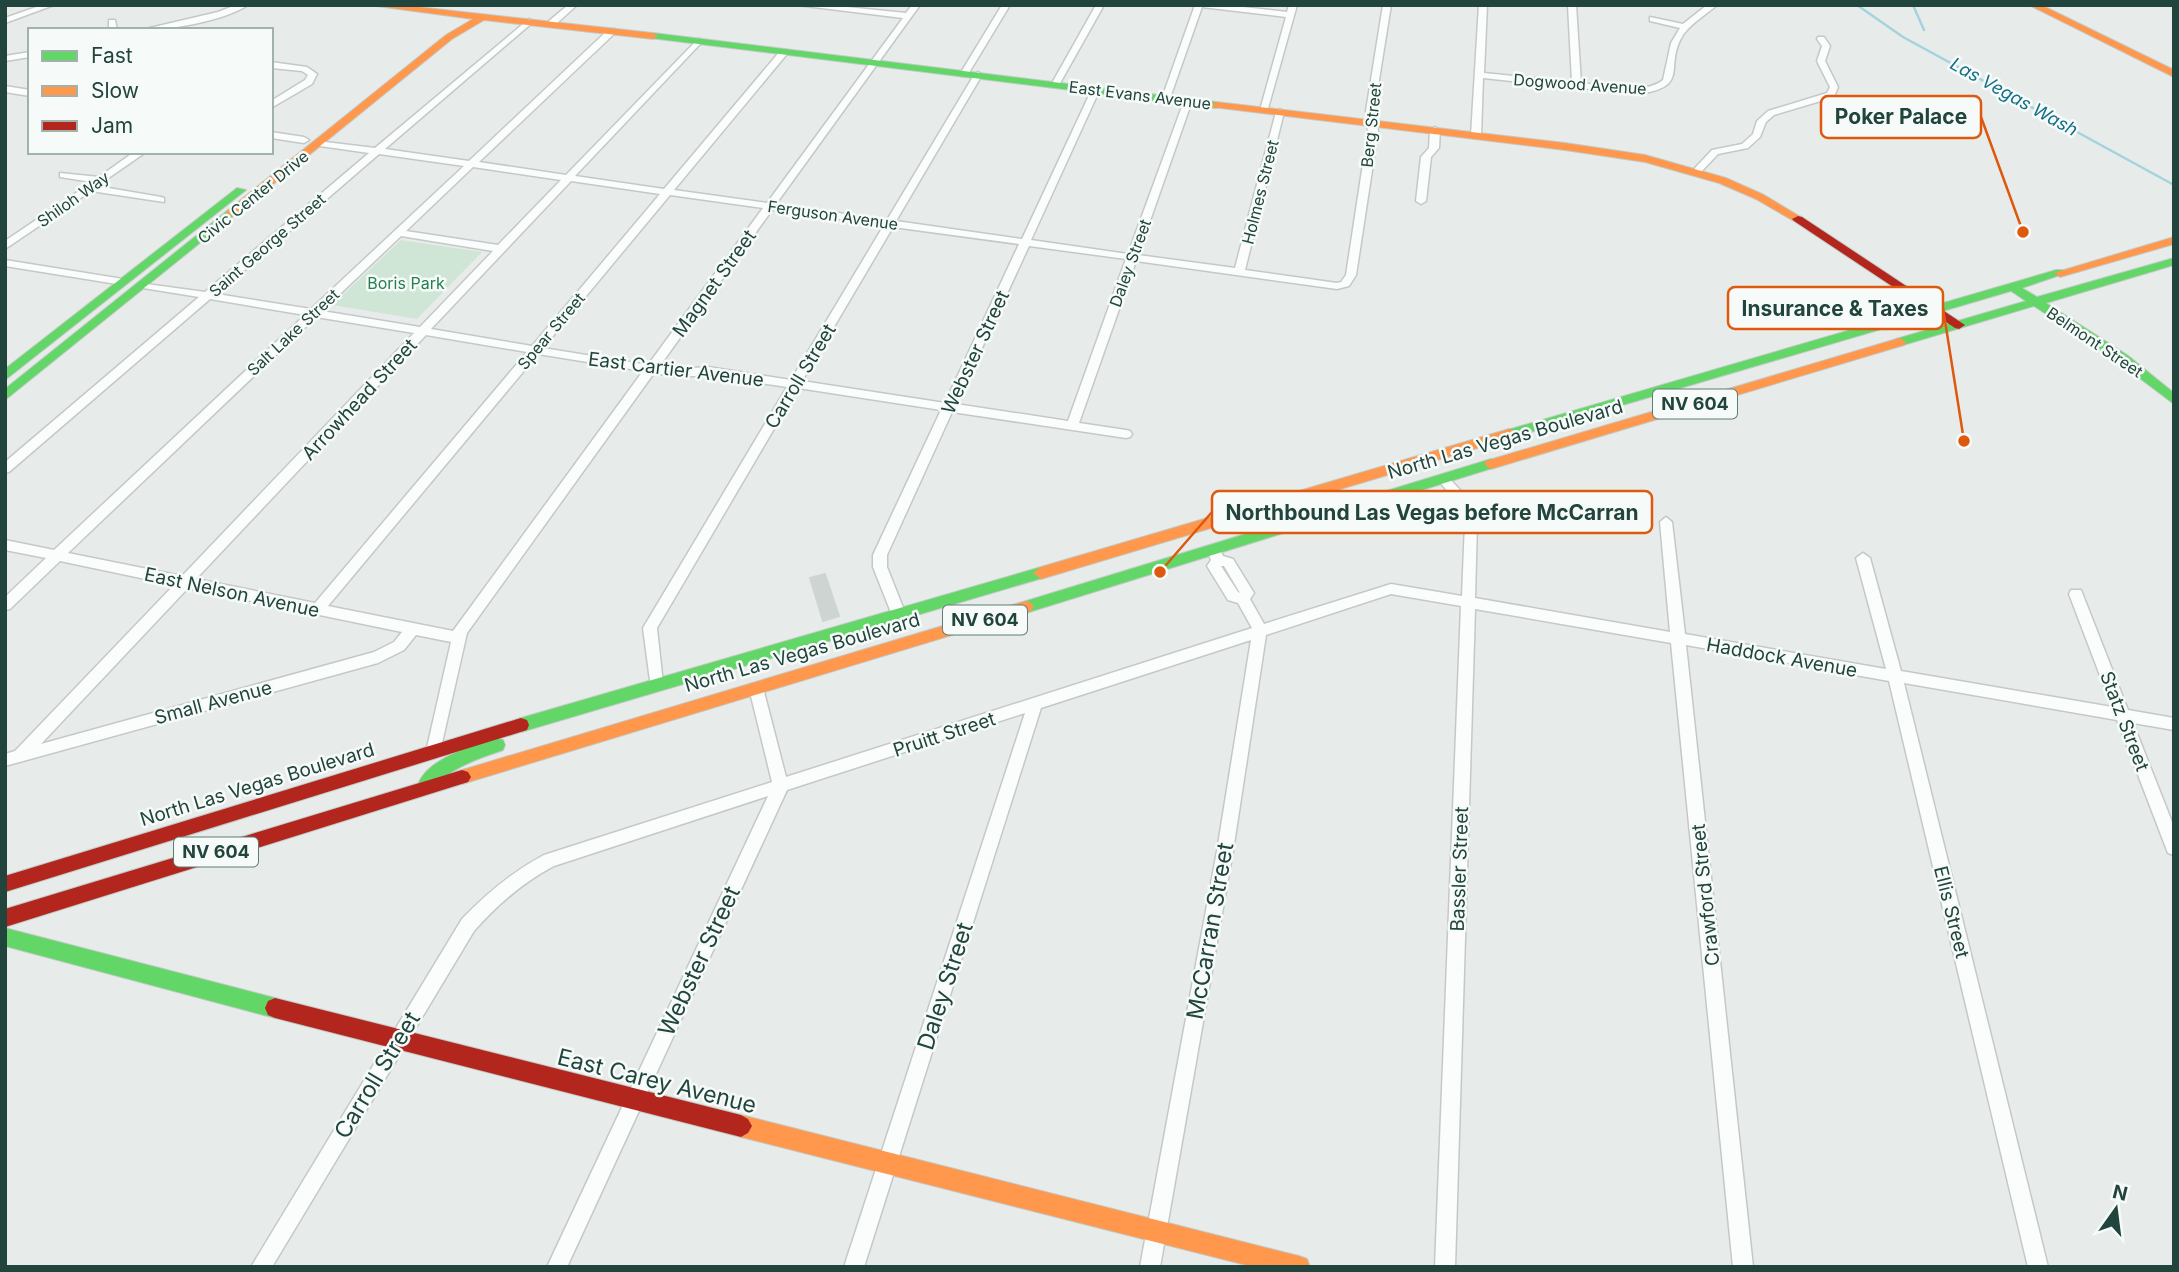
<svg xmlns="http://www.w3.org/2000/svg" width="2179" height="1272" viewBox="0 0 2179 1272" font-family="Inter,sans-serif">
<style>
.green{fill:#cfe6d7}
.lines{fill:none;stroke-linecap:round;stroke-linejoin:round}
.stream{stroke:#a4d3df;stroke-width:2.5}
.building{fill:#cdd4d2;stroke:#cfd5d3;stroke-width:2}
.street-casing{stroke:#c4c9c7;stroke-width:3}
.fast-casing{stroke:#c2cac7;stroke-width:2}
.slow-casing{stroke:#c2cac7;stroke-width:2}
.jam-casing{stroke:#c2cac7;stroke-width:2}
.street{fill:#fbfcfc;fill-rule:evenodd}
.fast{fill:#63d668;fill-rule:evenodd}
.slow{fill:#ff974d;fill-rule:evenodd}
.jam{fill:#b3261e;fill-rule:evenodd}
.labels{text-anchor:middle;stroke-width:5;stroke-linejoin:round;paint-order:stroke}
.far-street-label{font-size:16px;fill:#21443c;stroke:#f6fbf9}
.far-park-label{font-size:16px;fill:#26804e;stroke:#f6fbf9}
.far-water-label{font-size:18px;font-style:italic;fill:#136e88;stroke:#f6fbf9}
.shield{fill:#f6fbf9;stroke:#617b75;stroke-width:2}
.shield-label{font-size:18px;font-weight:bold;fill:#21443c}
.street-label{font-size:19px;fill:#21443c;stroke:#f6fbf9}
.near-street-label{font-size:23px;fill:#21443c;stroke:#f6fbf9}
.leader{fill:none;stroke:#de580e;stroke-width:2.5}
.callout-dot{fill:#de580e;stroke:#f6fbf9;stroke-width:2.5}
.callout{fill:#f6fbf9;stroke:#de580e;stroke-width:2.5}
.callout-label{font-size:21px;text-anchor:middle;font-weight:bold;fill:#21443c}
</style>
<rect width="100%" height="100%" fill="#e7ecea"/>
<path class="green" d="M401,240L482,252L417,319L332,305Z"/>
<g class="lines">
<path class="stream" d="M1857,5L1903,37L2174,185
M1913,5L1924,30"/>
</g>
<path class="building" d="M825,574L839,616L823,621L810,578Z"/>
<g class="lines">
<g class="street-casing">
<path id="street" d="M42,5H54L5,23V18Z
M236,5H248C223,21 171,30 141,30L218,12Z
M568,5H577L555,25H549V21Z
M797,5H827L906,13L912,5H920L776,204L887,220L974,75L978,72L982,75L896,221L1022,239L1092,89L1096,86L1100,89L1031,240L1128,254L1184,101L1188,98L1192,101L1138,255L1235,268L1276,112L1280,109L1284,112L1245,270L1337,283L1341,282L1346,275L1368,131L1366,111L1383,5H1391L1374,111L1378,131L1356,275L1349,286L1337,289L1136,261L1079,423L1126,430L1130,431L1132,434L1130,437L1126,438L952,412L887,555V567L906,615L904,619H894L892,615L873,567V555L941,410L798,388L657,628L663,684L661,688H651L643,628L787,387L708,375L679,377L654,373L467,633L439,756L434,758L429,756L426,752L451,642L416,635L404,650L378,663L5,766V754L15,751L174,585L60,561L10,609L5,610V597L46,558L5,550V540L54,550L305,315L210,299L9,472L5,473V462L199,297L143,288L139,287V283L205,292L369,153L320,146L317,145V141L375,148L529,19L533,21L532,23L385,149L469,161L609,29H615V33L479,162L566,175L698,39H701V43L575,176L664,189L781,50H787V54L674,190L767,203L903,18ZM379,154L464,166L311,309L217,294ZM473,167L561,180L498,245L406,231ZM571,181L660,194L532,346L431,329ZM670,195L763,208L648,365L543,348ZM772,210L884,225L791,380L708,367L679,369L659,367ZM893,227L1019,244L945,403L802,381ZM401,236L493,251L420,327L322,311ZM1029,246L1126,259L1068,421L956,404ZM316,317L414,333L182,576L68,553ZM426,335L527,352L315,603L196,579ZM538,354L643,371L453,631L328,606ZM188,588L402,632L394,642L374,652L41,744Z
M1002,5H1010L967,76H961L960,74Z
M1096,5H1104L1059,85L1052,87L1051,85Z
M1195,5H1225L1287,12L1289,5H1297L1267,112L1260,110L1286,17L1202,7L1170,98L1166,101L1162,98Z
M1479,5H1487L1484,73L1572,82L1568,5H1576L1581,83C1605,85 1643,96 1663,80L1671,43L1680,28L1650,21V17L1683,24L1707,5H1717C1706,15 1692,22 1683,35C1663,67 1692,86 1639,94L1483,78L1481,135L1476,138L1471,135Z
M109,20H115L117,30H109Z
M1818,37H1824L1830,46L1825,61L1838,87L1834,97L1774,115L1766,122L1760,137L1748,148L1718,154L1701,172H1695V168L1712,150L1742,144L1753,134L1757,121L1768,111L1827,93L1830,87L1817,61L1822,46L1817,39Z
M30,52V57L5,61V56Z
M271,62L307,67L317,74L312,84L271,108V101L305,80L308,75L302,71L271,68Z
M5,86L30,90V96L5,92Z
M1435,127L1440,130L1439,148L1431,157L1426,201L1421,204L1416,201L1421,157L1429,148L1430,130Z
M271,132L304,137L309,140L304,143L271,138Z
M134,152H146L97,186L161,197L164,198V202L91,191L5,249V241L92,182L60,177V173L99,177Z
M5,260L123,279L128,282L123,285L5,266Z
M1444,476L1448,477L1472,503L1477,523L1475,598L1670,632L1660,522L1666,517L1672,522L1685,634L1886,669L1856,558L1863,553L1870,558L1901,671L2112,707L2069,594L2071,590H2081L2128,710L2174,718V730L2133,723L2174,827V855L2168,853L2166,848L2117,720L1904,683L2048,1267H2028L1889,681L1686,645L1753,1267H1733L1671,643L1475,609L1455,1267H1435L1461,606L1391,594L1266,635L1233,851L1160,1267H1140L1217,851L1251,640L1041,708L864,1267H844L1025,713L787,790L567,1267H547L768,796L554,866C522,883 498,904 474,931L272,1267H251L462,919C487,893 512,872 544,855L772,782L749,688L751,684H761L763,688L786,777L1252,628L1238,603L1228,600L1207,566L1211,560L1208,553L1215,548L1220,550L1223,556L1233,559L1254,593L1250,599L1264,624L1391,584L1462,596L1465,523L1461,507L1438,480ZM1221,566H1224L1240,593L1238,592Z"/>
</g>
<g class="fast-casing">
<path id="fast" d="M653,33L1216,102L1221,105L1216,108L650,38V34Z
M237,188L246,190L5,380V369Z
M227,211L237,213L5,400V389Z
M2174,258V265L2046,303L2127,355L2174,393V404L2117,361L2034,306L1900,346L1894,342L1896,339L2026,301L2011,291L1514,437L1509,439L1502,434L1504,431L2056,270H2064L2066,273L2022,288L2037,297Z
M1491,459L1496,461L1498,464L1496,467L1026,613L1018,607L1026,601Z
M1041,567L1049,573L1046,577L521,732L515,730L513,725L515,720L521,718Z
M497,738L503,740L505,745L503,750C487,756 470,761 455,770C444,776 436,792 422,787L419,782C431,757 473,746 497,738Z
M5,928L275,998L282,1001L285,1008L282,1015L275,1018L5,946Z"/>
</g>
<g class="slow-casing">
<path id="slow" d="M369,5H400L653,33L658,36L653,39L484,20L452,39L235,215H227V211L446,35L473,19Z
M2029,5H2041L2174,70V77Z
M1216,102L1565,143L1645,155L1726,178L1764,195L1804,219L1794,221L1756,199L1719,183L1645,162L1565,150L1212,107L1211,105Z
M2174,237V244L2060,277L2054,273Z
M1900,338L1906,342L1904,345L1491,469L1484,464L1486,461Z
M1509,429L1514,431L1516,434L1514,437L1041,579L1033,573L1041,567Z
M1026,601L1031,603L1034,607L1031,611L462,784L456,782L453,777L456,772L462,770Z
M741,1115L1299,1256L1307,1259L1310,1267H1254L741,1137L734,1133L730,1126L734,1119Z"/>
</g>
<g class="jam-casing">
<path id="jam" d="M1798,216L1802,217L1965,325L1959,329L1955,328L1794,221L1792,219Z
M521,718L527,720L529,725L527,730L5,892V876Z
M462,770L468,772L471,777L468,782L5,927V909Z
M275,998L741,1115L748,1119L752,1126L748,1133L741,1137L275,1018L268,1015L265,1008L268,1001Z"/>
</g>
<use href="#street" class="street"/>
<use href="#fast" class="fast"/>
<use href="#slow" class="slow"/>
<use href="#jam" class="jam"/>
</g>
<g class="labels">
<g class="far-street-label">
<text transform="translate(1580 84) rotate(4)" y="6">Dogwood Avenue</text>
<text transform="translate(1140 95) rotate(7)" y="6">East Evans Avenue</text>
<text transform="translate(1371 125) rotate(-84)" y="6">Berg Street</text>
<text transform="translate(1260 192) rotate(-76)" y="6">Holmes Street</text>
<text transform="translate(253 197) rotate(-39)" y="6">Civic Center Drive</text>
<text transform="translate(73 199) rotate(-35)" y="6">Shiloh Way</text>
<text transform="translate(833 215) rotate(8)" y="6">Ferguson Avenue</text>
<text transform="translate(267 245) rotate(-41)" y="6">Saint George Street</text>
<text transform="translate(1130 263) rotate(-70)" y="6">Daley Street</text>
<text transform="translate(551 331) rotate(-50)" y="6">Spear Street</text>
<text transform="translate(293 332) rotate(-43)" y="6">Salt Lake Street</text>
<text transform="translate(2095 342) rotate(34)" y="6">Belmont Street</text>
</g>
<g class="far-park-label">
<text x="406" y="289">Boris Park</text>
</g>
<g class="far-water-label">
<text transform="translate(2014 97) rotate(29)" y="6">Las Vegas Wash</text>
</g>
<g class="shield">
<rect x="1653" y="389.5" width="84" height="29" rx="5"/>
<rect x="943" y="605.5" width="84" height="29" rx="5"/>
<rect x="174" y="837.5" width="84" height="29" rx="5"/>
</g>
<g class="shield-label">
<text x="1695" y="410">NV 604</text>
<text x="985" y="626">NV 604</text>
<text x="216" y="858">NV 604</text>
</g>
<g class="street-label">
<text transform="translate(714 283) rotate(-54)" y="7">Magnet Street</text>
<text transform="translate(975 352) rotate(-65)" y="7">Webster Street</text>
<text transform="translate(676 369) rotate(7)" y="7">East Cartier Avenue</text>
<text transform="translate(800 376) rotate(-59)" y="7">Carroll Street</text>
<text transform="translate(359 399) rotate(-47)" y="7">Arrowhead Street</text>
<text transform="translate(1505 439) rotate(-16)" y="7">North Las Vegas Boulevard</text>
<text transform="translate(232 592) rotate(12)" y="7">East Nelson Avenue</text>
<text transform="translate(802 652) rotate(-16)" y="7">North Las Vegas Boulevard</text>
<text transform="translate(1782 657) rotate(10)" y="7">Haddock Avenue</text>
<text transform="translate(213 702) rotate(-15)" y="7">Small Avenue</text>
<text transform="translate(2125 721) rotate(69)" y="7">Statz Street</text>
<text transform="translate(944 734) rotate(-18)" y="7">Pruitt Street</text>
<text transform="translate(257 784) rotate(-17)" y="7">North Las Vegas Boulevard</text>
<text transform="translate(1459 869) rotate(-88)" y="7">Bassler Street</text>
<text transform="translate(1705 895) rotate(-96)" y="7">Crawford Street</text>
<text transform="translate(1952 912) rotate(76)" y="7">Ellis Street</text>
</g>
<g class="near-street-label">
<text transform="translate(1210 931) rotate(-80)" y="8">McCarran Street</text>
<text transform="translate(699 961) rotate(-65)" y="8">Webster Street</text>
<text transform="translate(945 986) rotate(-72)" y="8">Daley Street</text>
<text transform="translate(377 1075) rotate(-59)" y="8">Carroll Street</text>
<text transform="translate(657 1081) rotate(14)" y="8">East Carey Avenue</text>
</g>
</g>
<path class="leader" d="M2023 232L1981 117M1964 441L1943 308M1160 572L1212 512"/>
<g class="callout-dot">
<circle cx="2023" cy="232" r="7"/>
<circle cx="1964" cy="441" r="7"/>
<circle cx="1160" cy="572" r="7"/>
</g>
<g class="callout">
<rect x="1821" y="96" width="160" height="42" rx="7"/>
<rect x="1728" y="287" width="215" height="42" rx="7"/>
<rect x="1212" y="491" width="440" height="42" rx="7"/>
</g>
<g class="callout-label">
<text x="1901" y="124">Poker Palace</text>
<text x="1835" y="316">Insurance &amp; Taxes</text>
<text x="1432" y="520">Northbound Las Vegas before McCarran</text>
</g>
<rect width="2179" height="1272" fill="none" stroke="#21443c" stroke-width="14"/>
<rect x="28" y="28" width="245" height="126" fill="#f6fbf9" stroke="#a1b2ad" stroke-width="2"/>
<rect x="42" y="51" width="35" height="10" fill="#63d668" stroke="#a1b2ad" stroke-width="2"/>
<text x="91" y="63" font-size="21" fill="#21443c">Fast</text>
<rect x="42" y="86" width="35" height="10" fill="#ff974d" stroke="#a1b2ad" stroke-width="2"/>
<text x="91" y="98" font-size="21" fill="#21443c">Slow</text>
<rect x="42" y="121" width="35" height="10" fill="#b3261e" stroke="#a1b2ad" stroke-width="2"/>
<text x="91" y="133" font-size="21" fill="#21443c">Jam</text>
<g transform="translate(2116 1209) rotate(14)" stroke="#f6fbf9" stroke-width="5" paint-order="stroke">
<path d="M0-5L12 26L0 18L-12 26Z" fill="#21443c"/>
<text y="-10" font-size="19" font-weight="bold" text-anchor="middle" fill="#21443c">N</text>
</g>
</svg>
